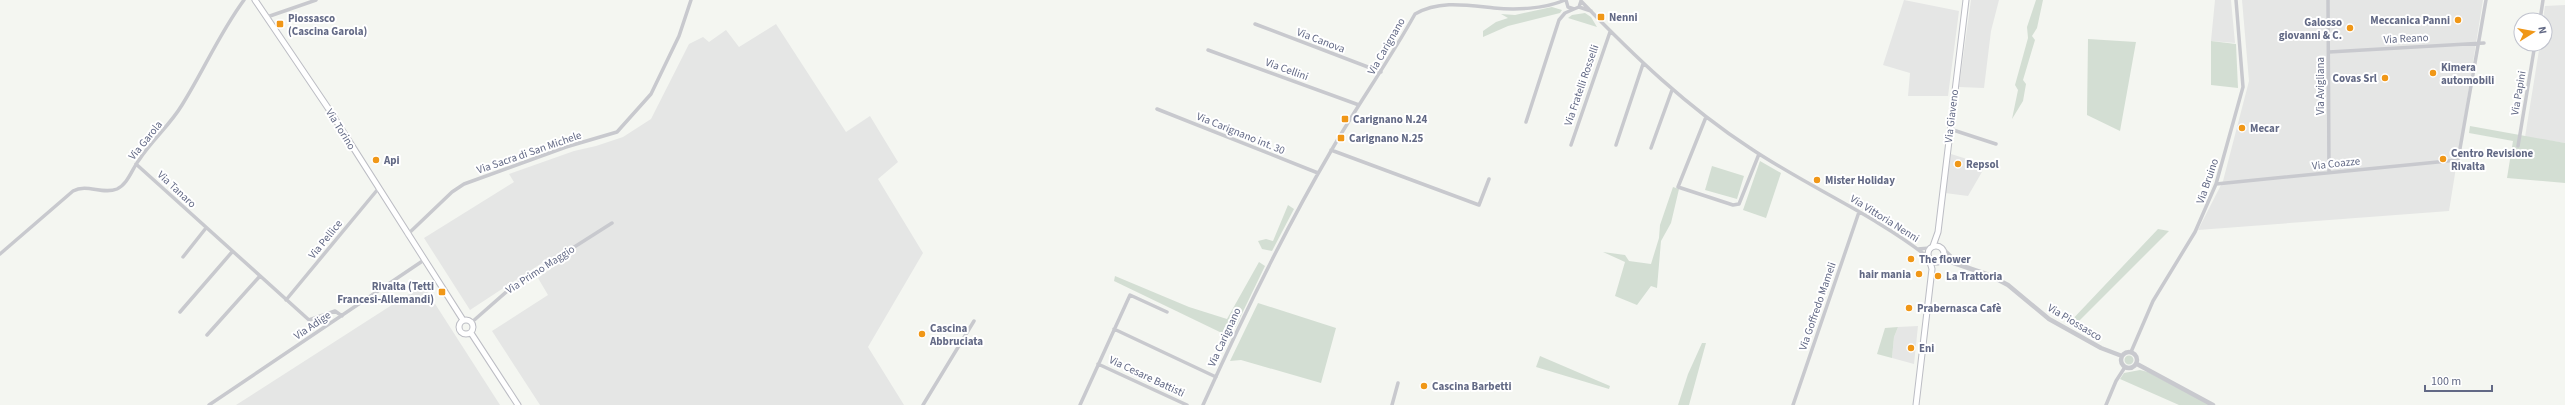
<svg xmlns="http://www.w3.org/2000/svg" width="2565" height="405" viewBox="0 0 2565 405" font-family="'Source Sans 3',sans-serif">
<style>
.built{fill:#e5e6e5}
.green{fill:#d3ded3}
.lines{fill:none;stroke-linecap:round;stroke-linejoin:round}
.secondary-casing{stroke:#bcbdc4;stroke-width:7}
.minor{stroke:#c8c9ce;stroke-width:3.5}
.tertiary{stroke:#c8c9ce;stroke-width:4.5}
.secondary{stroke:#fff;stroke-width:5}
.poi-dot{fill:#f09717;stroke:#fff;stroke-width:1.5}
.labels{text-anchor:middle;stroke-width:4;stroke-linejoin:round;paint-order:stroke}
.poi-label{font-size:11px;font-weight:bold;fill:#626985;stroke:#fff;text-anchor:start}
.street-label{font-size:11px;fill:#626985;stroke:#fff}
</style>
<rect width="100%" height="100%" fill="#f4f6f1"/>
<path class="built" d="M1904,0L1959,11L1948,96H1908L1910,73L1883,65Z
M1971,0H1999L1991,31L1984,88L1959,87Z
M2215,0H2231L2235,43L2211,41Z
M2242,0H2483L2449,211L2198,230L2223,181L2249,81Z
M2565,5V143L2525,137L2540,44H2545L2543,20L2545,6Z
M776,24L846,132L870,116L898,162L878,179L923,253L868,347L904,405H540L492,331L548,295L538,278L553,267L548,259L470,310L424,238L514,182L509,174L574,151L596,146L623,137L651,119L689,44L703,37L709,42L726,30L739,47Z
M1951,154L1986,165L1968,196L1945,193Z
M423,285L500,405H236Z
M1918,326L1914,364L1892,358L1894,337L1898,327Z"/>
<path class="green" d="M2036,0H2043L2037,28L2032,36L2035,40L2023,80L2026,84L2023,101L2012,119L2018,90L2015,85L2028,38L2027,27Z
M1552,7L1562,10L1560,13L1508,26L1483,37V31L1496,22L1508,18L1501,14L1515,15Z
M1585,13L1591,17L1597,27L1568,18L1572,15Z
M2088,39L2136,42L2120,131L2087,115Z
M2211,41L2236,44L2238,88L2211,85Z
M2470,126L2565,143V183L2507,178L2513,141L2469,133Z
M1760,161L1781,173L1766,218L1743,210Z
M1712,166L1744,176L1737,199L1705,190Z
M1673,187L1679,189L1671,223L1661,241L1657,288L1651,286L1637,305L1615,296L1625,262L1603,252L1625,255L1629,261L1651,264L1659,238L1660,225Z
M1288,205L1294,209L1272,251L1262,249L1258,241L1266,239L1273,241Z
M2158,229L2169,231L2074,326L2069,323Z
M1259,262L1265,266L1236,326L1226,335L1114,281L1115,276L1189,307L1227,319Z
M1258,303L1336,328L1321,383L1241,360L1230,361Z
M1898,327L1894,337L1892,358L1877,354L1885,328Z
M1702,343H1706L1689,405H1678L1688,374Z
M2124.5 360a4.5 4.5 0 1 1 9 0a4.5 4.5 0 1 1-9 0Z
M1540,356L1610,386L1609,389L1536,367Z
M2140,370L2148,372L2210,405H2179L2120,379L2124,373Z"/>
<g class="lines">
<g class="secondary-casing">
<path id="secondary" d="M255,0L328,108L463,320
M1928 254a8 8 0 1 1 16 0a8 8 0 1 1-16 0Z
M1933,246L1938,232L1966,0
M459 327a7 7 0 1 1 14 0a7 7 0 1 1-14 0Z
M471,333L518,405
M1916,405L1932,269L1929,259"/>
</g>
<path class="minor" d="M1566,0L1568,7L1574,9L1579,7L1581,1
M2328,0L2329,173
M1581,1C1633,55 1687,107 1750,148C1808,187 1873,214 1928,257
M1579,7L1591,11
M267,17L316,0
M2540,20L2543,0
M1255,24L1381,72
M1208,50L1359,105
M2329,52L2484,43
M1157,109L1318,173
M1706,117L1678,187L1733,205L1739,204L1759,154
M1526,122L1559,20L1565,13L1574,9
M1950,129L1996,144
M1571,145L1610,32
M1616,145L1643,64
M2518,146L2535,44
M1651,148L1672,90
M1331,150L1479,205L1489,179
M2458,160L2459,170
M136,164L309,320L335,311L342,316
M2216,184L2458,160L2486,0
M407,235L452,192L464,184L566,147L617,132L651,94L679,36L691,0
M1918,249L1930,248
M0,254L73,191C87,183 102,195 117,189C128,184 132,169 139,160C152,140 170,125 182,105C204,70 219,34 244,0
M183,257L206,228
M286,300L378,189
M180,312L232,252
M472,322L513,286L612,223
M1114,329L1216,377
M207,335L260,276
M2131,352L2153,301L2195,232L2216,184L2243,87L2236,0
M1098,364L1187,405
M209,405L424,260
M923,405L974,321
M1080,405L1130,295L1167,312
M1203,405C1242,318 1283,233 1331,151C1358,104 1389,61 1415,14C1439,0 1466,5 1494,8C1516,10 1545,9 1565,0
M1392,405L1398,383
M1793,405L1859,212
M2106,405L2116,381L2125,367"/>
<path class="tertiary" d="M1943,249L1955,261
M1942,259L1989,275L2008,285L2049,319L2101,348L2122,356
M2121 360a8 8 0 1 1 16 0a8 8 0 1 1-16 0Z
M2137,364L2213,405"/>
<use href="#secondary" class="secondary"/>
</g>
<g class="poi-dot">
<rect x="1597" y="13" width="8" height="8" rx="2"/>
<circle cx="2458" cy="20" r="4"/>
<rect x="276" y="20" width="8" height="8" rx="2"/>
<circle cx="2350" cy="28" r="4"/>
<circle cx="2433" cy="73" r="4"/>
<circle cx="2385" cy="78" r="4"/>
<rect x="1341" y="115" width="8" height="8" rx="2"/>
<circle cx="2242" cy="128" r="4"/>
<rect x="1337" y="134" width="8" height="8" rx="2"/>
<circle cx="2443" cy="159" r="4"/>
<circle cx="376" cy="160" r="4"/>
<circle cx="1958" cy="164" r="4"/>
<circle cx="1817" cy="180" r="4"/>
<circle cx="1911" cy="259" r="4"/>
<circle cx="1919" cy="274" r="4"/>
<circle cx="1938" cy="276" r="4"/>
<rect x="438" y="288" width="8" height="8" rx="2"/>
<circle cx="1909" cy="308" r="4"/>
<circle cx="922" cy="334" r="4"/>
<circle cx="1911" cy="348" r="4"/>
<circle cx="1424" cy="386" r="4"/>
</g>
<g class="labels">
<g class="poi-label">
<text x="1609" y="21">Nenni</text>
<text x="288" y="22">Piossasco<tspan x="288" dy="13">(Cascina Garola)</tspan></text>
<text x="2450" y="24" text-anchor="end">Meccanica Panni</text>
<text x="2342" y="26" text-anchor="end">Galosso<tspan x="2342" dy="13">giovanni &amp; C.</tspan></text>
<text x="2441" y="71">Kimera<tspan x="2441" dy="13">automobili</tspan></text>
<text x="2377" y="82" text-anchor="end">Covas Srl</text>
<text x="1353" y="123">Carignano N.24</text>
<text x="2250" y="132">Mecar</text>
<text x="1349" y="142">Carignano N.25</text>
<text x="2451" y="157">Centro Revisione<tspan x="2451" dy="13">Rivalta</tspan></text>
<text x="384" y="164">Api</text>
<text x="1966" y="168">Repsol</text>
<text x="1825" y="184">Mister Holiday</text>
<text x="1919" y="263">The flower</text>
<text x="1911" y="278" text-anchor="end">hair mania</text>
<text x="1946" y="280">La Trattoria</text>
<text x="434" y="290" text-anchor="end">Rivalta (Tetti<tspan x="434" dy="13">Francesi-Allemandi)</tspan></text>
<text x="1917" y="312">Prabernasca Cafè</text>
<text x="930" y="332">Cascina<tspan x="930" dy="13">Abbruciata</tspan></text>
<text x="1919" y="352">Eni</text>
<text x="1432" y="390">Cascina Barbetti</text>
</g>
<g class="street-label">
<text transform="translate(2406 38) rotate(-3)" y="4">Via Reano</text>
<text transform="translate(1321 40) rotate(21)" y="4">Via Canova</text>
<text transform="translate(1386 46) rotate(-60)" y="4">Via Carignano</text>
<text transform="translate(1287 69) rotate(20)" y="4">Via Cellini</text>
<text transform="translate(1581 85) rotate(-71)" y="4">Via Fratelli Rosselli</text>
<text transform="translate(2320 86) rotate(-90)" y="4">Via Avigliana</text>
<text transform="translate(2518 93) rotate(-80)" y="4">Via Papini</text>
<text transform="translate(1951 116) rotate(-83)" y="4">Via Giaveno</text>
<text transform="translate(341 129) rotate(58)" y="4">Via Torino</text>
<text transform="translate(1241 133) rotate(22)" y="4">Via Carignano int. 30</text>
<text transform="translate(145 140) rotate(-51)" y="4">Via Garola</text>
<text transform="translate(529 152) rotate(-19)" y="4">Via Sacra di San Michele</text>
<text transform="translate(2336 163) rotate(-6)" y="4">Via Coazze</text>
<text transform="translate(2207 181) rotate(-71)" y="4">Via Bruino</text>
<text transform="translate(177 189) rotate(43)" y="4">Via Tanaro</text>
<text transform="translate(1885 218) rotate(32)" y="4">Via Vittoria Nenni</text>
<text transform="translate(325 239) rotate(-51)" y="4">Via Pellice</text>
<text transform="translate(540 269) rotate(-33)" y="4">Via Primo Maggio</text>
<text transform="translate(1817 306) rotate(-71)" y="4">Via Goffredo Mameli</text>
<text transform="translate(2075 322) rotate(31)" y="4">Via Piossasco</text>
<text transform="translate(312 325) rotate(-34)" y="4">Via Adige</text>
<text transform="translate(1224 337) rotate(-65)" y="4">Via Carignano</text>
<text transform="translate(1147 376) rotate(25)" y="4">Via Cesare Battisti</text>
</g>
</g>
<g transform="translate(2533 32) rotate(79)"><circle r="19" fill="#ffffff" stroke="#c0c3ce"/>
<path d="M0-3L7 15L0 10L-7 15Z" fill="#f09717"/>
<text y="-6" font-size="11" font-weight="bold" text-anchor="middle" fill="#626985">N</text>
</g>
<path d="M2425 385v6h67v-6" fill="none" stroke="#626985" stroke-width="2"/>
<text x="2431" y="385" font-size="12" fill="#626985" stroke="#ffffff" stroke-width="3" paint-order="stroke">100 m</text>
</svg>
